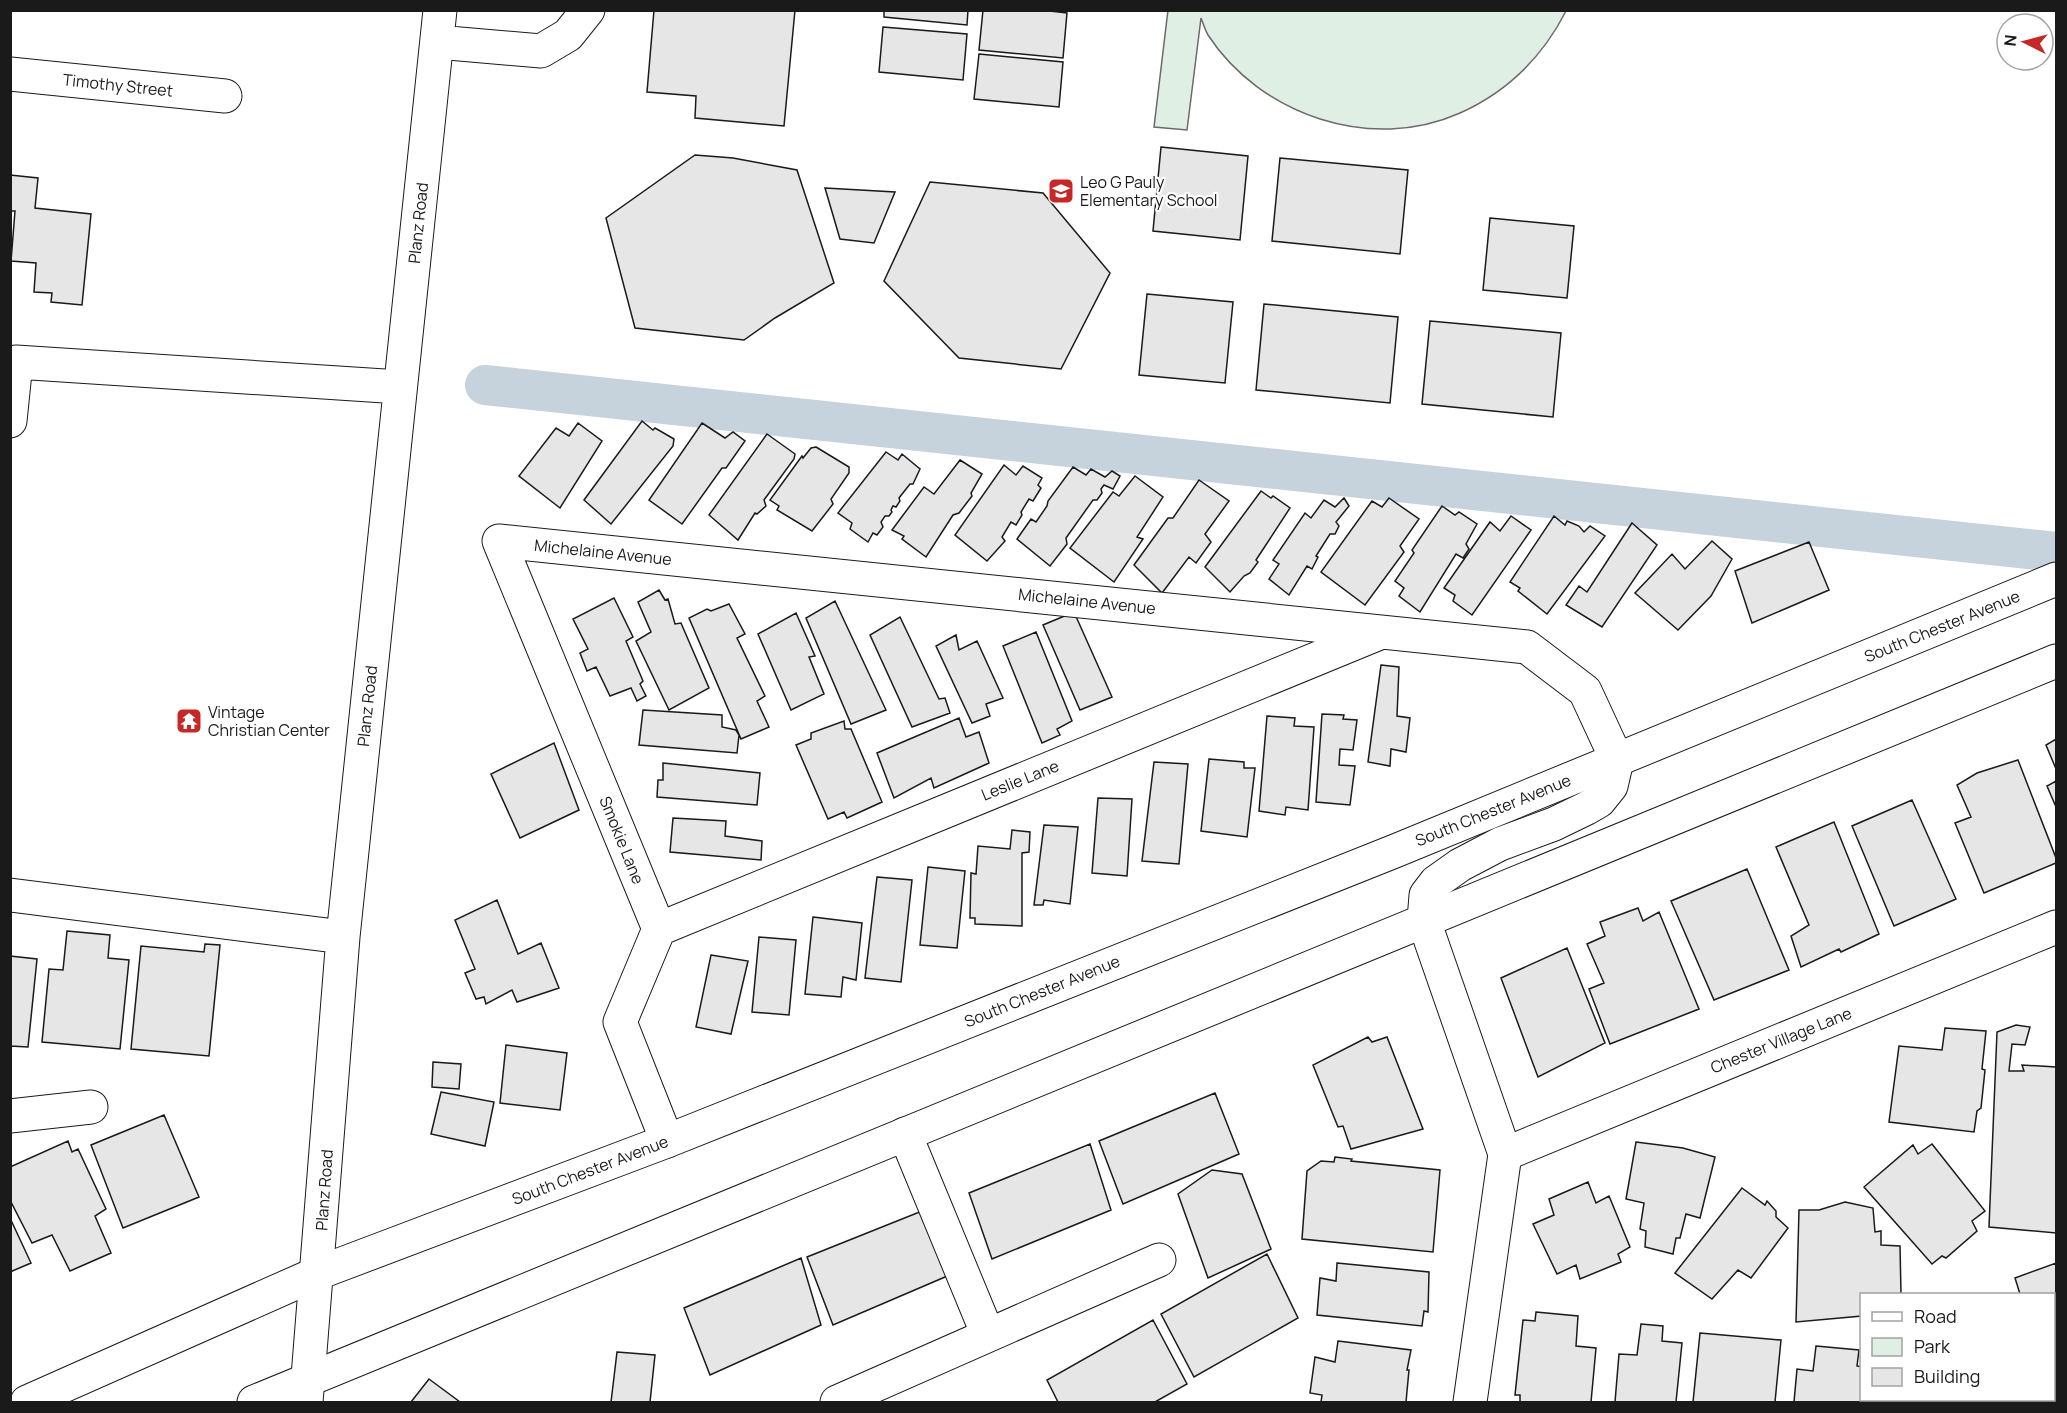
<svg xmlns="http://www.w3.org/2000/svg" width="2067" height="1413" viewBox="0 0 2067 1413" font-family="Manrope,sans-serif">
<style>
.green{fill:#e0efe3;stroke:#6a6a6a;stroke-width:1.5}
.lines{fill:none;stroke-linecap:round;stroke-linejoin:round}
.canal{stroke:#c6d2dc;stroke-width:40}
.building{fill:#e6e6e6;stroke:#1a1a1a;stroke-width:1.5}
.minor-casing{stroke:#1a1a1a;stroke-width:35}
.major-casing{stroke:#1a1a1a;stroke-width:35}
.minor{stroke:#fff;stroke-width:33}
.major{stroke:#fff;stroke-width:33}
.labels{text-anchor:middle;stroke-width:4.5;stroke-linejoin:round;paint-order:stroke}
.street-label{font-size:16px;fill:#1a1a1a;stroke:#fff}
.poi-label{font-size:16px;fill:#1a1a1a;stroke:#fff;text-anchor:start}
</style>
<rect width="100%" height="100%" fill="#fff"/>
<path class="green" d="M1168,10H1566V11C1543,56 1507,92 1460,113C1371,153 1260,115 1208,35C1205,30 1203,23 1201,18L1187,130L1154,127Z"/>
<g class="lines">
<path class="canal" d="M485,385L2056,552"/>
</g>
<path class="building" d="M654,10H795L784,126L695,118L696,96L647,92Z
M884,10H968L967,25L884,17Z
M983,10H1041L1067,13L1063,58L979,50Z
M883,27L967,34L963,80L879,72Z
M979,54L1063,62L1059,107L974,99Z
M1161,147L1248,156L1240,240L1153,231Z
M695,155L733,158L797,170L834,283L775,318L744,340L635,328L606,218Z
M1280,158L1408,170L1400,254L1272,241Z
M10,175L38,178L35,208L91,214L82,305L51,302L52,293L34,292L36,263L11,261L15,211H10Z
M930,182L1043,193L1110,273L1061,369L959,358L884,281Z
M825,188L895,192L874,243L840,239Z
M1490,218L1574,226L1567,298L1483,290Z
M1147,294L1233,302L1225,383L1139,375Z
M1264,304L1398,317L1390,403L1256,390Z
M1430,321L1561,333L1553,417L1422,404Z
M642,421L653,430L655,428L674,439L673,446L611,524L584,500Z
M578,423L602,441L560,508L519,476L556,428L569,436Z
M702,423L725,438L733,432L745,441L726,468H722L682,524L649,500Z
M767,434L795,454L794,459L764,500L766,506L757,514L755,513L738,540L709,515Z
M816,447L849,467V473L831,499L833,504L812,531L777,510L779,506L770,500L802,456L803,458L811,448Z
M886,452L898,460L902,454L920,469L913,484H910L899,498L900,501L896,507L893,506L891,510L892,512L889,516H885L881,522L883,527L877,535L873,533L868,542L850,529L852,523L838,513Z
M960,460L982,474L971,493L972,496L959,513L953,515L926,557L902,539L904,536L892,530L924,487L934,494Z
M1004,465L1016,475L1023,466L1042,478L1038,485L1041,488L1033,501L1029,499L1021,512L1022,515L1016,525L1011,522L1002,537L1005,541L987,561L955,535Z
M1073,467L1086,475L1091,469L1105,477L1112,471L1120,476L1113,489L1104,485L1101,489L1102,493L1097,500H1093L1066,538L1067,544L1050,566L1017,539L1031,519L1036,522L1047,506L1048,501Z
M1135,476L1163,497L1137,537L1143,539L1114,582L1070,548L1113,492L1119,496Z
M1199,480L1229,501L1205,534L1211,542L1196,563L1189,557L1162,593L1134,565L1168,518H1173Z
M1261,491L1271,498L1273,496L1290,508L1256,560L1258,562L1250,573L1244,576L1230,592L1205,567Z
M1344,498L1349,506L1336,522L1339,526L1335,534H1330L1316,556L1318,557L1312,569L1307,566L1289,595L1269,579L1279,564L1273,560L1305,513L1311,518L1324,500L1335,507Z
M1389,498L1419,519L1400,546L1404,552L1365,605L1321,572L1372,501L1382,507Z
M1442,506L1455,515L1459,512L1477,524L1466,544L1469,549L1463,558L1456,554L1420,612L1399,596L1404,588L1395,581L1414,553L1412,550Z
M1511,516L1531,530L1472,615L1453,601L1455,595L1444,588L1490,522L1500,531Z
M1554,516L1565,525L1567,521L1579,526L1584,532L1590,526L1605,536L1547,614L1518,591L1520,588L1510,582Z
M1632,523L1657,545L1602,627L1566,605L1579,586L1587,592Z
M1712,541L1732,559L1711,596L1678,630L1635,593L1672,554L1685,569Z
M1809,542L1829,590L1752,623L1735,571Z
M659,590L665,600L668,599L675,624L681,623L709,688L669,710L636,641L651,632L638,602Z
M614,598L633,637L626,641L643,681L640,684L646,696L637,701L631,688L610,696L596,667L587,671L580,653L588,649L573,619Z
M835,601L886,710L851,724L806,618Z
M729,604L745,634L737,638L765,696L757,701L769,727L741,739L689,618L707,609L711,611Z
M1074,612L1112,697L1080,710L1043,625Z
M796,613L815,656L809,657L824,694L791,710L758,634Z
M900,617L939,699L945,698L950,713L912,727L870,635Z
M1036,632L1072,721L1057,729L1060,735L1042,743L1003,646Z
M956,635L959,650L977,641L1003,698L986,704L990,716L972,723L936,646Z
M1381,665L1399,667L1397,716L1410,718L1406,752L1391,749L1390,766L1368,762Z
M643,710L722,715V727L736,730L739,735L737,753L639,745Z
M1322,714L1344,715L1343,719L1357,720L1353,750L1340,749L1339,765L1355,766L1350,805L1316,802Z
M1267,716L1295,718L1294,726L1314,727L1308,810L1286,807L1285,815L1259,811Z
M959,718L966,737L979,732L989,763L934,788L931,778L894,798L877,753Z
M844,721L845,729H851L882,802L847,818L844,812L828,819L796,745L811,739V733Z
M2056,739V769L2046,745Z
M554,743L579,810L520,838L491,774Z
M1209,759L1244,762V768H1255L1247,837L1201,831Z
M2018,760L2056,858V863L1984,893L1955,823L1971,817L1957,785L1977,773Z
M1154,762L1188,764L1179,864L1142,861Z
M663,763L760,773L757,805L657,797L658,780H663Z
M2056,781V807L2047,786Z
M1098,798L1132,799L1127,876L1092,873Z
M1912,800L1956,899L1894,926L1852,826Z
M673,818L726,821L725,836L762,841L761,860L670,852Z
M1834,822L1879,934L1841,952L1839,949L1801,967L1791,936L1809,925L1776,847Z
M1044,825L1078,827L1070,904L1044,900L1043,905H1034Z
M1012,830L1030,832L1029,852L1022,853V926L975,924V918H970L971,873L976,874L978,846L1010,849Z
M928,867L965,871L957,948L920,945Z
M1747,869L1789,970L1714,1000L1671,901Z
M877,877L912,880L901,982L865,978Z
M497,900L518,954L541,943L559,988L517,1002L512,990L486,1004L484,997L476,999L465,973L475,969L455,920Z
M1638,908L1643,921L1659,912L1699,1009L1610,1044L1589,989L1604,983L1587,944L1605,936L1600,922Z
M813,917L862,923L856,980L843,977L841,997L805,994Z
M67,931L110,935L108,958L129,960L120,1049L42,1042L49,969L63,970Z
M759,937L796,940L789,1015L752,1012Z
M205,944L220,945L209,1056L131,1049L141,946L204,952Z
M1567,948L1605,1043L1538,1077L1501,978Z
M711,955L748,961L731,1034L696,1027Z
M10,956L37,959L28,1047L10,1046Z
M2016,1025L2030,1027L2025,1045L2012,1044L2009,1071H2024L2022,1065L2056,1067V1233L1989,1227L1997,1032Z
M1945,1028L1986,1031L1982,1069L1985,1070L1981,1108L1977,1111L1974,1132L1889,1122L1899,1046L1942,1050Z
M1368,1037L1372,1042L1387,1037L1423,1129L1351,1149L1343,1126L1338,1127L1313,1065Z
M506,1045L567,1053L560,1110L500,1103Z
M433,1062L461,1064L459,1089L432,1087Z
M441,1092L494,1102L485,1146L431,1134Z
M1215,1093L1239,1154L1123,1204L1099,1141Z
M164,1115L199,1197L123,1228L91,1145Z
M68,1141L72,1152L78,1149L106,1209L95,1216L111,1253L70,1271L52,1235L32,1243L10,1200V1167Z
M1636,1142L1683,1148L1715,1157L1700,1218L1686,1214L1680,1238H1676L1673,1254L1645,1247L1646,1231L1640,1229L1644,1203L1626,1199Z
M1090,1144L1111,1210L992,1259L969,1193Z
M1932,1144L1985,1211L1972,1221L1977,1231L1946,1258L1942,1256L1932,1264L1864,1187L1913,1145L1918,1154Z
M1335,1157L1352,1159L1351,1161L1440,1170L1433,1252L1302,1239L1307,1171L1321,1161L1334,1162Z
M1212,1170L1242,1174L1271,1249L1208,1278L1178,1194Z
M1588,1182L1596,1203L1609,1196L1630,1247L1618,1254L1621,1262L1580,1279L1576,1265L1557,1274L1533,1224L1554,1215L1549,1199Z
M1742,1188L1765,1205L1767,1201L1776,1211V1217L1788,1228L1751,1278L1738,1270L1712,1299L1675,1273Z
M1845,1202L1873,1208L1875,1232L1881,1231V1245L1900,1246L1901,1294H1862V1316L1796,1322L1799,1210H1819Z
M927,1209L952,1274L833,1325L807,1257Z
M10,1218L31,1263L10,1272Z
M1267,1254L1298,1318L1194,1377L1161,1314Z
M801,1258L821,1325L710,1375L684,1308Z
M1337,1263L1429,1272L1428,1312L1424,1311L1422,1326L1317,1315L1320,1278L1336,1281Z
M2056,1263V1349L2054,1350V1294H2020L2015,1278Z
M1536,1312L1578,1316L1576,1346L1596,1348L1591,1402H1520V1395H1515L1523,1320L1535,1321Z
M1153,1320L1187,1384L1155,1402H1058L1047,1380Z
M1641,1324L1663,1326L1662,1341L1682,1343L1676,1402H1615L1619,1354L1637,1355Z
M1700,1333L1781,1340L1775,1402H1693Z
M1338,1341L1411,1350L1407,1370H1409L1406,1402H1321L1322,1395L1310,1393L1315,1357L1335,1362Z
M1816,1346L1859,1350L1857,1366L1862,1367V1400H1874V1402H1794L1797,1369L1813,1371Z
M617,1352L655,1355L650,1402H611Z
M2054,1366L2056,1367V1402H2006V1400H2054Z
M429,1379L460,1402H411Z
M1894,1400H1976V1402H1894Z"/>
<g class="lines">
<g class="minor-casing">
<path id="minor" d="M437,42L541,51L568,35L588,10
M10,74L225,96
M10,421L16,362L400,387
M10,895L343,937
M659,929L1377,634
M10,1116L91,1107
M905,1134L988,1335
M667,1141L620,1022L659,929L499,541L1527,647L1585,691L1617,760L1611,786L1599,801L1587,808L1554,824L1500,844L1460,865L1436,882L1426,895L1424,921L1505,1154L1470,1402
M1505,1154L2056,927
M306,1402L343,937L440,10
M837,1402L1159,1260"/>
</g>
<g class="major-casing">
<path id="major" d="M27,1402L318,1273L667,1141L1395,851L2056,579
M254,1402L2056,661"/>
</g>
<use href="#minor" class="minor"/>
<use href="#major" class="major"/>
</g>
<defs>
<g id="school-square" transform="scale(1.35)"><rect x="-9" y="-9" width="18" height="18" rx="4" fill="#c62828" stroke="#fff"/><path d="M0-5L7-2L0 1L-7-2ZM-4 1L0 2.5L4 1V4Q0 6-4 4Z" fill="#fff"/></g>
<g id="temple-square" transform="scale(1.35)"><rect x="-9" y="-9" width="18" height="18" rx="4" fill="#c62828" stroke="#fff"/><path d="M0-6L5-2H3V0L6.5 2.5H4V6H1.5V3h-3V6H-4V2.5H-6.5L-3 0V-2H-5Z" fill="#fff"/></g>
</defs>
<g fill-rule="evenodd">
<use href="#school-square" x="1061" y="191"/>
<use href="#temple-square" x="189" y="721"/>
</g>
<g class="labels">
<g class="street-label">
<text transform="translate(118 85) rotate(6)" y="6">Timothy Street</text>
<text transform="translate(418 223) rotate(-84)" y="6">Planz Road</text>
<text transform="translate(603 552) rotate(6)" y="6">Michelaine Avenue</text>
<text transform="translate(1087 601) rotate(6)" y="6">Michelaine Avenue</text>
<text transform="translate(1942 626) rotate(-22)" y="6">South Chester Avenue</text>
<text transform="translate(367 706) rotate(-84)" y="6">Planz Road</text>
<text transform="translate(1020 780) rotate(-22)" y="6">Leslie Lane</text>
<text transform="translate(1493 810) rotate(-22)" y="6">South Chester Avenue</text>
<text transform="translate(622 840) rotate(68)" y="6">Smokie Lane</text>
<text transform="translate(1042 991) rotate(-22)" y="6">South Chester Avenue</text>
<text transform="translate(1781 1040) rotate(-22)" y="6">Chester Village Lane</text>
<text transform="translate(590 1170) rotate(-21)" y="6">South Chester Avenue</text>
<text transform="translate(324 1190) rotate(-86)" y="6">Planz Road</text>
</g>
<g class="poi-label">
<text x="1080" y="188">Leo G Pauly<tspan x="1080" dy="18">Elementary School</tspan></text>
<text x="208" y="718">Vintage<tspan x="208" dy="18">Christian Center</tspan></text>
</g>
</g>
<rect width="2067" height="1413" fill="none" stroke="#1a1a1a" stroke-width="24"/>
<rect x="1860" y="1293" width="195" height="108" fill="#ffffff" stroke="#a3a3a3" stroke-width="1.5"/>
<rect x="1872" y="1312" width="30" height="9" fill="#ffffff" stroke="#a3a3a3" stroke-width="1.5"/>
<text x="1914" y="1323" font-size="18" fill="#1a1a1a">Road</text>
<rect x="1872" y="1338" width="30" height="18" fill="#e0efe3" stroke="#a3a3a3" stroke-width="1.5"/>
<text x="1914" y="1353" font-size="18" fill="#1a1a1a">Park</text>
<rect x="1872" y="1368" width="30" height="18" fill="#e6e6e6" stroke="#a3a3a3" stroke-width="1.5"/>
<text x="1914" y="1383" font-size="18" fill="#1a1a1a">Building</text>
<g transform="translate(2025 42) rotate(276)"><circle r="28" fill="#ffffff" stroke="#a3a3a3" stroke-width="1.5"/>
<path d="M0-4.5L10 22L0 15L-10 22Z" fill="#c62828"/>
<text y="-9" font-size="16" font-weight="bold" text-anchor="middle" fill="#1a1a1a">N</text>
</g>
</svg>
